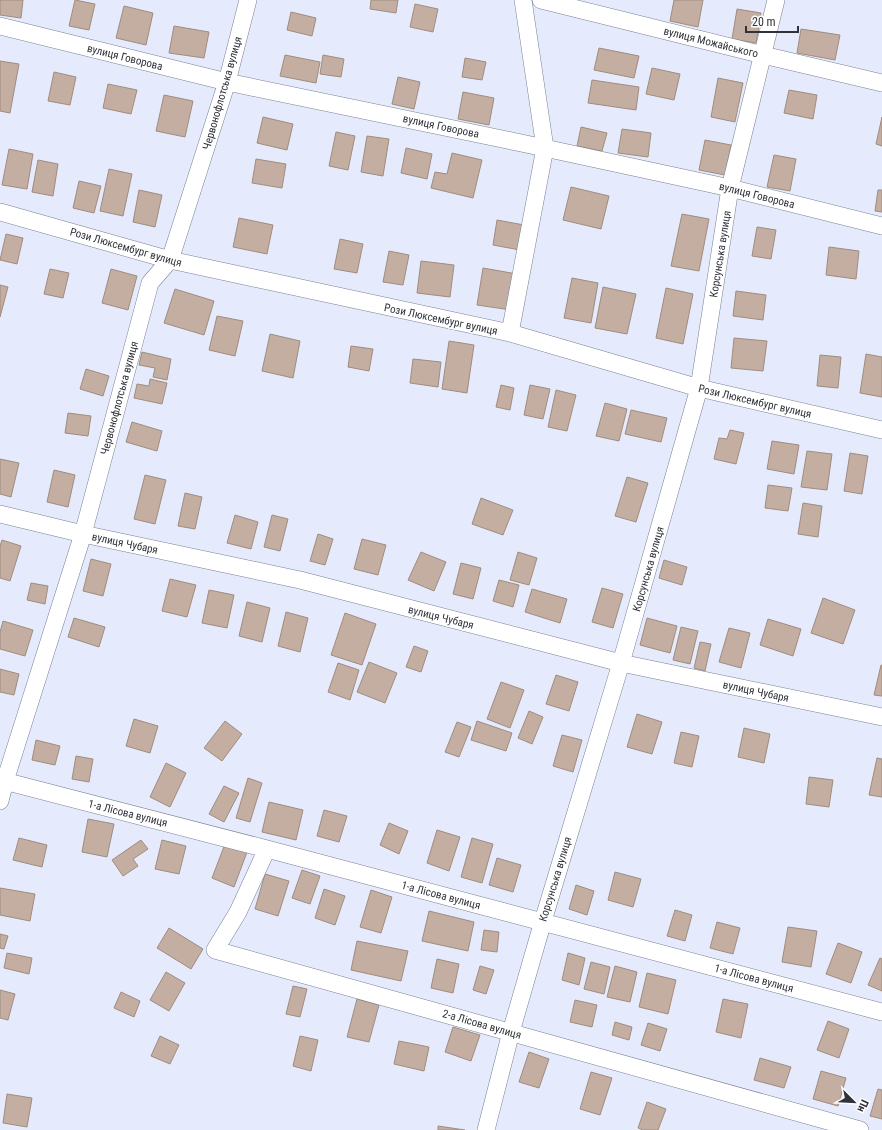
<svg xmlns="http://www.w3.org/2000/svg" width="882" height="1130" viewBox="0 0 882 1130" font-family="'Roboto Condensed',sans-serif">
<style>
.building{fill:#c3aea1;stroke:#a08c7f}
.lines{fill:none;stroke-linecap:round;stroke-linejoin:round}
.street-casing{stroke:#7a8194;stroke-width:18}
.street{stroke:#fff;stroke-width:17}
.labels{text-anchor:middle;stroke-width:3;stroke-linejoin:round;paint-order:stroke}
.street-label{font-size:11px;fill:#2f323a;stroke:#fff}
</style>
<rect width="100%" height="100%" fill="#e5ebfd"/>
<path class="building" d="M0,0H23L21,18L0,15Z
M75,0L95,4L89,30L69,26Z
M371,0H398L396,13L370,9Z
M674,0H703L698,27L670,21Z
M415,4L438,9L433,32L410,27Z
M124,6L153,13L146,45L116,38Z
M737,9L761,13L756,43L732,39Z
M291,12L316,18L312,36L287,30Z
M174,26L209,32L204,58L169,53Z
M801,29L840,35L835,60L797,53Z
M599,48L639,56L634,78L594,70Z
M285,55L320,62L316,83L280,76Z
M323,55L344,59L341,77L320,74Z
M465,58L486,62L482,80L462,77Z
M0,61L19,64L10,113L0,111Z
M652,68L680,74L674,100L646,94Z
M54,72L76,77L70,105L48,101Z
M398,77L420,82L414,109L392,104Z
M718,78L743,83L735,122L711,117Z
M592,80L639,87L636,110L588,103Z
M108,84L137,90L131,114L103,108Z
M789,90L817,95L813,119L784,113Z
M463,92L494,98L489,125L458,119Z
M164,95L193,101L185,137L156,131Z
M263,117L293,124L287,150L257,143Z
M882,117V146L876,144Z
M581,127L607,133L602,151L577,146Z
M622,129L651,133L648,157L618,153Z
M336,132L355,136L348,170L329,166Z
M367,136L389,139L383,176L361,172Z
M705,140L731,145L725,175L699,170Z
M406,148L432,154L427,179L401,173Z
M9,149L33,154L27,189L2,185Z
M452,153L482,160L473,198L431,188L435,172L447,174Z
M774,155L796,159L790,191L767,187Z
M256,159L286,164L282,188L252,183Z
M38,160L58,164L53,196L32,192Z
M109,169L132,174L123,216L100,211Z
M79,181L101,186L94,213L73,208Z
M571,187L609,196L601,229L563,220Z
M139,190L162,195L155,227L133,222Z
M878,190H882V212L875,211Z
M682,214L709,219L699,271L671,266Z
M239,218L273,225L267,254L233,247Z
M497,220L524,225L520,250L493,245Z
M757,227L776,230L771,259L752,256Z
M6,234L23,238L17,264L0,260Z
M340,239L363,244L357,273L334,269Z
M829,247L859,251L856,279L826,275Z
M389,251L409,255L403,285L383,282Z
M421,261L454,265L450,297L417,293Z
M483,268L517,274L511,310L477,305Z
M50,269L69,273L63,298L44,294Z
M111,269L137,276L128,310L102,303Z
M572,278L598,283L591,323L564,318Z
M0,285L8,287L0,317Z
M603,287L636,294L627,334L595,328Z
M666,288L693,294L683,344L656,338Z
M175,289L214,301L204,335L164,323Z
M736,291L766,295L763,320L733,316Z
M217,316L243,321L235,356L209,350Z
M270,334L300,341L293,378L262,371Z
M734,338L767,341L763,371L731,368Z
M449,341L474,345L467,393L442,389Z
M351,346L373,349L369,371L348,367Z
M142,352L171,359L167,380L153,377L155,368L139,365Z
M866,354L882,357V397L860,393Z
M820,355L841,357L838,388L817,386Z
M413,359L441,362L438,387L410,383Z
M86,369L109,376L103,396L80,389Z
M150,379L167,383L162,404L134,398L137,384L149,386Z
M501,385L514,388L510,410L496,407Z
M530,385L550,389L543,419L524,415Z
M556,390L576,395L567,431L548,427Z
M605,403L627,409L619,441L596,436Z
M631,410L667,418L661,442L625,434Z
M68,413L91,416L88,436L65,433Z
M132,422L162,431L157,451L126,442Z
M730,430L744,433L736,464L714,459L719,438L727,439Z
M772,441L799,445L794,474L767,469Z
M807,451L832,454L827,490L801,487Z
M850,453L868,456L862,494L844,491Z
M0,459L19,463L11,497L0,494Z
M54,470L75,475L68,507L47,502Z
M145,475L166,480L155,524L134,519Z
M627,477L648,483L636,522L615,516Z
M768,485L792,488L788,511L765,508Z
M185,493L202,497L195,529L178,526Z
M481,498L513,510L503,535L472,524Z
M803,503L822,506L818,537L798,534Z
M235,515L258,522L251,549L227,543Z
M272,515L288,519L280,551L264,547Z
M318,534L333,539L325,565L310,561Z
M362,539L386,545L378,575L354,569Z
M2,540L21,546L10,581L0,578V546Z
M421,552L446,562L434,591L408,580Z
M518,552L537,558L529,585L510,580Z
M91,559L111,564L103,596L83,591Z
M664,560L687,567L682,585L659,578Z
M461,563L481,568L473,599L453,594Z
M170,579L196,585L187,617L162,611Z
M499,580L519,585L513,607L493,601Z
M31,583L48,586L45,604L27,600Z
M602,588L623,594L613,628L592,622Z
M532,589L567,599L560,623L525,612Z
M209,590L234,595L227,628L202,623Z
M823,598L855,610L843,644L811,633Z
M247,602L270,608L262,642L239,636Z
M286,612L308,618L300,652L278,646Z
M345,613L376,624L362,665L331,655Z
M74,618L105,627L99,647L68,637Z
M647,618L677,626L670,653L640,645Z
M768,619L801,629L793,656L760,645Z
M3,621L33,630L25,656L0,649V632Z
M681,627L698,631L690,664L673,660Z
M729,628L750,633L741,668L719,662Z
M700,642L711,644L705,671L694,668Z
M414,646L428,651L421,672L406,667Z
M369,662L397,673L385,703L357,692Z
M338,663L359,670L350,700L328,692Z
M881,665H882V696L874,695Z
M0,669L19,674L14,695L0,692Z
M556,675L578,682L569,711L546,704Z
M501,682L524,690L510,728L487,719Z
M529,711L543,717L532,744L518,738Z
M637,714L662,722L652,754L627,747Z
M134,719L158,726L150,753L126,746Z
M225,721L242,734L222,761L204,748Z
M477,721L512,733L506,751L471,740Z
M457,722L471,727L459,757L445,752Z
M744,728L770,734L764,763L738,757Z
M681,732L699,736L692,767L674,763Z
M562,735L582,740L573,772L553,766Z
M36,740L60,746L55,765L32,760Z
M76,756L93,759L89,782L72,779Z
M877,758L882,759V797L869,795Z
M166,763L186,773L170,807L150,797Z
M809,777L833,780L829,807L806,804Z
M248,778L262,783L250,822L236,818Z
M224,786L239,793L224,822L209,814Z
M269,802L303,810L296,840L262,832Z
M324,810L347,816L339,842L317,836Z
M88,819L114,824L107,857L82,852Z
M389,823L408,831L399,854L380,845Z
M437,830L460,837L449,871L427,863Z
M19,838L47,845L42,867L13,860Z
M472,838L493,844L482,883L461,877Z
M141,840L148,849L133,859L138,866L123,876L112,860Z
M162,840L186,846L179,874L155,869Z
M225,844L247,852L234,887L212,878Z
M497,858L521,865L513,892L489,885Z
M302,870L320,876L310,904L292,898Z
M615,872L641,879L633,907L608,900Z
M265,874L289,881L278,916L255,909Z
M576,885L594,891L587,915L569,909Z
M0,888L35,894L30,921L0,915Z
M324,889L345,896L335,925L315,918Z
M371,890L392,897L381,933L360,927Z
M675,910L692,915L685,941L667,936Z
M429,911L474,922L468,951L422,941Z
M717,922L740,928L733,954L710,948Z
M788,927L817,931L811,967L782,962Z
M169,928L203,949L191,969L157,948Z
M484,930L499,932L497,952L481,950Z
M0,934L8,936L4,949L0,948Z
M357,941L408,951L401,981L351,970Z
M838,943L862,952L851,983L826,974Z
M7,953L32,958L29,974L4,968Z
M568,953L585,958L579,985L562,980Z
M880,958L882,959V991L868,985Z
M437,959L459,964L453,993L431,988Z
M591,962L610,967L604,994L584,989Z
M480,966L494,970L486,994L473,990Z
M615,966L637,972L630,1002L607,997Z
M166,972L185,983L169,1011L150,1000Z
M647,973L676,980L668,1014L639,1007Z
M293,986L307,989L300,1017L286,1014Z
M0,990L15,994L8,1020L0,1018Z
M121,992L140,1001L134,1017L114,1008Z
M357,999L379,1005L369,1042L347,1037Z
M723,999L748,1004L741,1038L716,1032Z
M575,1000L597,1005L592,1027L570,1022Z
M828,1021L849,1029L839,1058L817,1050Z
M615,1022L632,1027L629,1040L612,1035Z
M648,1023L667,1029L660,1051L641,1045Z
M453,1027L480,1035L471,1061L445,1052Z
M160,1036L179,1045L170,1064L151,1056Z
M300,1036L318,1040L311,1071L293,1066Z
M399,1041L429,1047L424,1071L394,1064Z
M529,1052L549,1059L539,1088L519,1082Z
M760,1058L791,1067L784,1088L754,1080Z
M821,1071L846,1078L838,1106L813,1099Z
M591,1072L612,1078L600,1115L580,1109Z
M878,1089L882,1090V1119L870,1116Z
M7,1094L32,1098L27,1127L3,1123Z
M647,1102L666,1109L658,1130H643L638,1128Z
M438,1126L465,1130H438Z"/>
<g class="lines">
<g class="street-casing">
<path id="street" d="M541,0L763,55L882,83
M0,26L227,82L526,144L730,188L882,226
M0,212L170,260L510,333L699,388L882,430
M510,333L545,148L523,0
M0,514L83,534L300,580L621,663L882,717
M0,780L267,849L882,1012
M0,801L5,781L83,534L150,283L170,260L227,82L248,0
M267,849L238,912L215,950L860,1130
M486,1130L511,1032L543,921L621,663L699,388L730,188L776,0"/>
</g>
<use href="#street" class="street"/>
</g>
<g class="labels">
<g class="street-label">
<text transform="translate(711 42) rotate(14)" y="4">вулиця Можайського</text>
<text transform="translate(125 57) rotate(14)" y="4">вулиця Говорова</text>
<text transform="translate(222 93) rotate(-74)" y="4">Червонофлотська вулиця</text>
<text transform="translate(441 126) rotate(12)" y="4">вулиця Говорова</text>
<text transform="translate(757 195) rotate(14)" y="4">вулиця Говорова</text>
<text transform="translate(126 247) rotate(16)" y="4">Рози Люксембург вулиця</text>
<text transform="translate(720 254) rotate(-81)" y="4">Корсунська вулиця</text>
<text transform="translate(441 319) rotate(12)" y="4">Рози Люксембург вулиця</text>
<text transform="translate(119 398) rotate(-75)" y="4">Червонофлотська вулиця</text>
<text transform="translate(755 401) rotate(13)" y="4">Рози Люксембург вулиця</text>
<text transform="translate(125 543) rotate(12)" y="4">вулиця Чубаря</text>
<text transform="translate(648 569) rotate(-74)" y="4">Корсунська вулиця</text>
<text transform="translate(441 617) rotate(14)" y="4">вулиця Чубаря</text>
<text transform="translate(756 691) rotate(12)" y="4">вулиця Чубаря</text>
<text transform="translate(128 813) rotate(14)" y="4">1-а Лісова вулиця</text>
<text transform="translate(555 879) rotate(-73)" y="4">Корсунська вулиця</text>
<text transform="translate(441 895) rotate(15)" y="4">1-а Лісова вулиця</text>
<text transform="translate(754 978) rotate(15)" y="4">1-а Лісова вулиця</text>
<text transform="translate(482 1024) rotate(16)" y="4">2-а Лісова вулиця</text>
</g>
</g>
<g transform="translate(854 1102) rotate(114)" stroke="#ffffff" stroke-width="3" paint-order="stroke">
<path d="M0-3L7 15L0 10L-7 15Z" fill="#2f323a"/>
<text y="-6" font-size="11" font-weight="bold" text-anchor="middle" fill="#2f323a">Пн</text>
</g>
<path d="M746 26v6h52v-6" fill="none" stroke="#2f323a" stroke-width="2"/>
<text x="752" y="26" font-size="12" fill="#2f323a" stroke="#ffffff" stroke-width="3" paint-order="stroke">20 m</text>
</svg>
